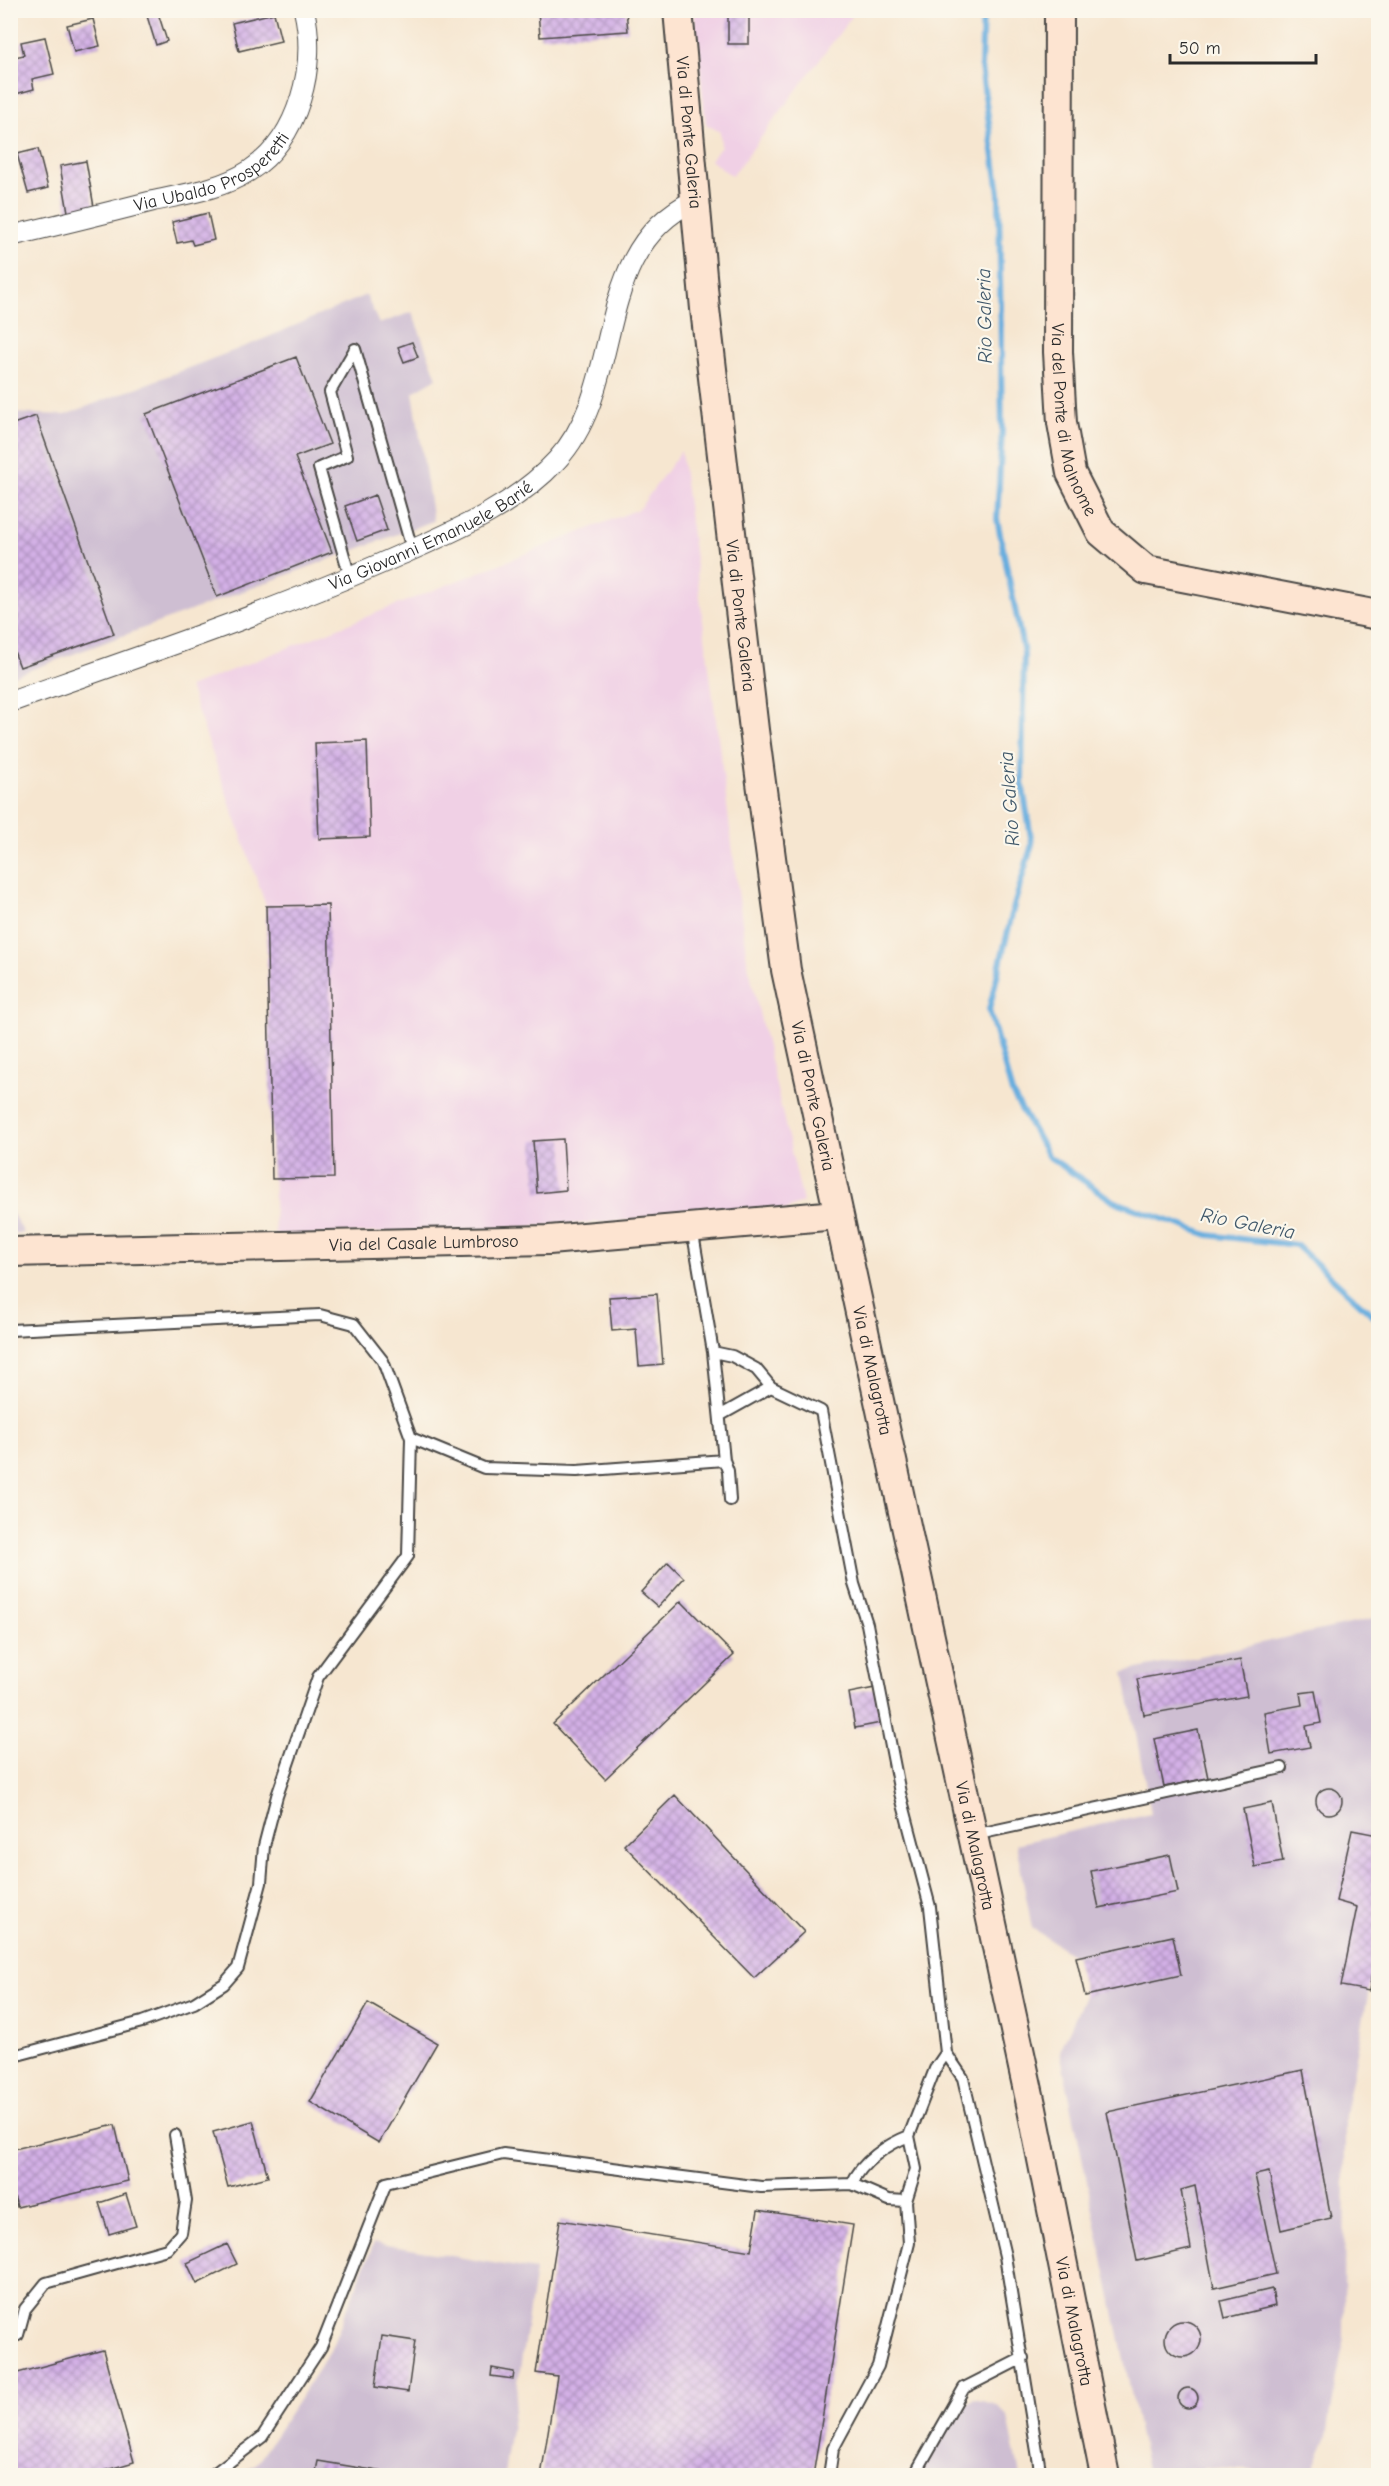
<svg xmlns="http://www.w3.org/2000/svg" width="1389" height="2486" viewBox="0 0 1389 2486" font-family="'Comic Neue',sans-serif">
<style>
.built{fill:#f0d0e5}
.industrial{fill:#cebed2}
.lines{fill:none;stroke-linecap:round;stroke-linejoin:round}
.stream{stroke:#68adde;stroke-width:6}
.building{fill:url(#building-cross-hatch)}
.lane-casing{stroke:#494744;stroke-width:14}
.street-casing{stroke:#494744;stroke-width:22}
.secondary-casing{stroke:#494744;stroke-width:32}
.lane{stroke:#fff;stroke-width:10}
.street{stroke:#fff;stroke-width:20}
.secondary{stroke:#fde4d1;stroke-width:28}
.labels{text-anchor:middle;stroke-width:4.5;stroke-linejoin:round;paint-order:stroke}
.street-label{font-size:18px;fill:#2b2b2b;stroke:#fbf7ec}
.water-label{font-size:20px;font-style:italic;fill:#40586a;stroke:#fbf7ec}
</style>
<defs>
<pattern id="building-cross-hatch" width="8" height="8" patternUnits="userSpaceOnUse" patternTransform="scale(1.5)"><rect width="8" height="8" fill="#d3b0e6"/><path d="M0 0l8 8M0 8l8-8" fill="none" stroke="#ab8fbb"/></pattern>
</defs>
<rect width="100%" height="100%" fill="#fbf7ec"/>
<filter id="ink" filterUnits="userSpaceOnUse"><feTurbulence type="fractalNoise" baseFrequency=".0167" numOctaves="2"/><feDisplacementMap in="SourceGraphic" scale="12" xChannelSelector="R" yChannelSelector="G"/><feConvolveMatrix kernelMatrix="1 2 1 2 8 2 1 2 1" color-interpolation-filters="sRGB"/></filter>
<filter id="wash" filterUnits="userSpaceOnUse"><feTurbulence type="fractalNoise" baseFrequency=".008" numOctaves="4" result="noise"/><feDisplacementMap in="SourceGraphic" scale="24" xChannelSelector="R" yChannelSelector="G"/><feGaussianBlur stdDeviation="1.35" result="paint"/><feColorMatrix in="noise" values="0 0 0 0 0 0 0 0 0 0 0 0 0 0 0 0 0 1.4 0 .05"/><feComposite in="paint" operator="in"/></filter>
<g filter="url(#wash)">
<rect width="100%" height="100%" fill="#f6e6d0"/>
<path class="built" d="M694,11H856L732,176L710,160L721,147L720,132L706,124Z
M681,451L747,960L803,1202L786,1210L495,1229L275,1236L266,906L189,687L639,509Z"/>
<path class="industrial" d="M366,295L379,324L412,312L437,378L413,392L433,521L11,677V413L65,415L259,341Z
M11,1211L24,1233L11,1234Z
M1378,1618V1943L1345,2115L1344,2337L1326,2441L1311,2475L1203,2467L1204,2473L1148,2475L1060,2051L1085,1995L1076,1957L1032,1928L1016,1844L1151,1813L1124,1672Z
M374,2243L535,2270L504,2475L237,2476L257,2463L330,2351Z
M974,2399L997,2405L1008,2417L1020,2475L918,2476L949,2415Z"/>
<g class="lines">
<path class="stream" d="M983,10L981,67L999,193L1002,432L997,519L1024,653L1022,782L1032,844L1014,906L989,1010L1012,1093L1048,1156L1113,1201L1208,1235L1296,1245L1378,1320"/>
</g>
<g id="blocks">
<path class="building" d="M538,10H626L628,31L540,37Z
M728,10H749V44H728Z
M158,13L167,41L156,45L147,16Z
M274,13L281,41L239,51L232,23Z
M93,19L100,46L74,52L67,25Z
M45,37L54,74L32,79L34,89L12,95L10,58L24,55L21,42Z
M38,149L48,188L28,193L17,154Z
M86,161L94,207L68,212L60,166Z
M208,213L214,240L193,245L191,240L177,243L172,222Z
M412,342L418,357L404,362L398,347Z
M296,357L330,444L295,457L332,552L217,597L146,414Z
M36,416L114,634L20,667L10,641V425Z
M375,495L387,530L357,541L345,506Z
M367,741L370,837L319,839L315,743Z
M328,905L334,1178L272,1179L266,906Z
M563,1139L566,1190L537,1193L533,1141Z
M657,1294L663,1364L639,1366L636,1329L612,1331L609,1297Z
M668,1562L684,1578L658,1607L641,1592Z
M681,1601L734,1655L605,1779L553,1724Z
M1240,1660L1247,1696L1144,1715L1137,1679Z
M875,1688L881,1723L855,1728L849,1693Z
M1315,1691L1321,1723L1306,1726L1310,1747L1271,1754L1264,1712L1302,1705L1300,1693Z
M1198,1730L1208,1778L1164,1787L1154,1739Z
M1316 1801a13 13 0 1 1 26 0a13 13 0 1 1-26 0Z
M675,1795L804,1932L754,1978L624,1845Z
M1272,1803L1283,1862L1255,1867L1243,1809Z
M1352,1830L1378,1835V1938L1369,1991L1341,1986L1357,1907L1336,1901Z
M1170,1855L1178,1892L1099,1908L1091,1871Z
M1173,1936L1181,1975L1085,1996L1076,1957Z
M368,2003L437,2043L379,2143L310,2102Z
M1303,2070L1331,2218L1281,2230L1269,2172L1255,2175L1276,2274L1214,2288L1195,2186L1181,2190L1191,2249L1137,2261L1107,2112Z
M253,2121L268,2177L228,2187L213,2132Z
M115,2125L128,2181L17,2207L10,2179V2150Z
M126,2194L136,2226L109,2234L99,2203Z
M758,2210L853,2225L813,2476H541L557,2376L536,2373L560,2220L751,2251Z
M227,2244L237,2264L197,2284L187,2263Z
M1272,2289L1275,2306L1225,2318L1221,2301Z
M1165 2339a18 18 0 1 1 36 0a18 18 0 1 1-36 0Z
M382,2336L415,2341L408,2392L375,2387Z
M103,2350L134,2462L86,2476H10V2375Z
M492,2368L514,2372L513,2379L491,2376Z
M1178 2398a10 10 0 1 1 20 0a10 10 0 1 1-20 0Z
M318,2461L396,2474V2476H315Z"/>
</g>
</g>
<g filter="url(#ink)">
<use href="#blocks" fill-opacity="0" stroke="#494744" stroke-width="1.5"/>
<g class="lines">
<g class="lane-casing">
<path id="lane" d="M350,577L319,468L347,456L330,392L355,349L412,549
M692,1228L713,1352L724,1460L728,1471L730,1500
M10,1330L320,1315L354,1324L383,1361L411,1438L408,1556L318,1677L277,1796L264,1846L261,1883L238,1968L224,1984L194,2003L142,2022L10,2057
M713,1352L732,1356L756,1369L771,1387L821,1411L854,1584L867,1624L900,1793L930,1907L946,2053L963,2078L1005,2256L1041,2476
M721,1415L771,1387
M411,1438L484,1468L577,1471L724,1460
M974,1835L1282,1768
M852,2184C861,2162 888,2144 909,2136
M10,2338L18,2335L25,2309L46,2283L167,2249L181,2233L186,2201L175,2135
M211,2476L262,2437L321,2347L386,2183L503,2154L761,2187L852,2184L889,2200L906,2201
M829,2476L833,2449L878,2366L909,2243L906,2201L916,2169L909,2136L935,2069L946,2053
M914,2476L964,2388L1023,2358"/>
</g>
<g class="street-casing">
<g id="street">
<path id="s1" d="M10,236C58,225 106,213 153,201C186,194 221,189 249,171C300,138 317,65 304,10"/>
<path id="s2" d="M10,702C141,656 272,612 398,556C454,531 514,507 557,460C628,383 588,251 695,200"/>
</g>
</g>
<g class="secondary-casing">
<g id="secondary">
<path id="s3" d="M678,10L705,309L754,730L786,970L1032,2109L1105,2476"/>
<path id="s4" d="M1059,10L1058,352L1062,423L1071,473L1101,532L1146,570L1378,615"/>
<path id="s5" d="M10,1252L549,1240L837,1215"/>
</g>
</g>
<use href="#lane" class="lane"/>
<use href="#street" class="street"/>
<use href="#secondary" class="secondary"/>
</g>
</g>
<g class="labels">
<g class="street-label">
<text dy="6" stroke="none"><textPath href="#s3" startOffset="123">Via di Ponte Galeria</textPath></text>
<text dy="6" stroke="none"><textPath href="#s1" startOffset="214">Via Ubaldo Prosperetti</textPath></text>
<text dy="6" stroke="none"><textPath href="#s4" startOffset="412">Via del Ponte di Malnome</textPath></text>
<text dy="6" stroke="none"><textPath href="#s2" startOffset="453">Via Giovanni Emanuele Barié</textPath></text>
<text dy="6" stroke="none"><textPath href="#s3" startOffset="609">Via di Ponte Galeria</textPath></text>
<text dy="6" stroke="none"><textPath href="#s3" startOffset="1095">Via di Ponte Galeria</textPath></text>
<text dy="6" stroke="none"><textPath href="#s5" startOffset="414">Via del Casale Lumbroso</textPath></text>
<text dy="6" stroke="none"><textPath href="#s3" startOffset="1376">Via di Malagrotta</textPath></text>
<text dy="6" stroke="none"><textPath href="#s3" startOffset="1862">Via di Malagrotta</textPath></text>
<text dy="6" stroke="none"><textPath href="#s3" startOffset="2348">Via di Malagrotta</textPath></text>
</g>
<g class="water-label">
<text transform="translate(984 316) rotate(-91)" y="7">Rio Galeria</text>
<text transform="translate(1009 799) rotate(-94)" y="7">Rio Galeria</text>
<text transform="translate(1248 1223) rotate(11)" y="7">Rio Galeria</text>
</g>
</g>
<rect width="1389" height="2486" fill="none" stroke="#fbf7ec" stroke-width="36"/>
<path d="M1170 54v9h146v-9" fill="none" stroke="#2b2b2b" stroke-width="3"/>
<text x="1179" y="54" font-size="18" fill="#2b2b2b" stroke="#fbf7ec" stroke-width="4.5" paint-order="stroke">50 m</text>
</svg>
